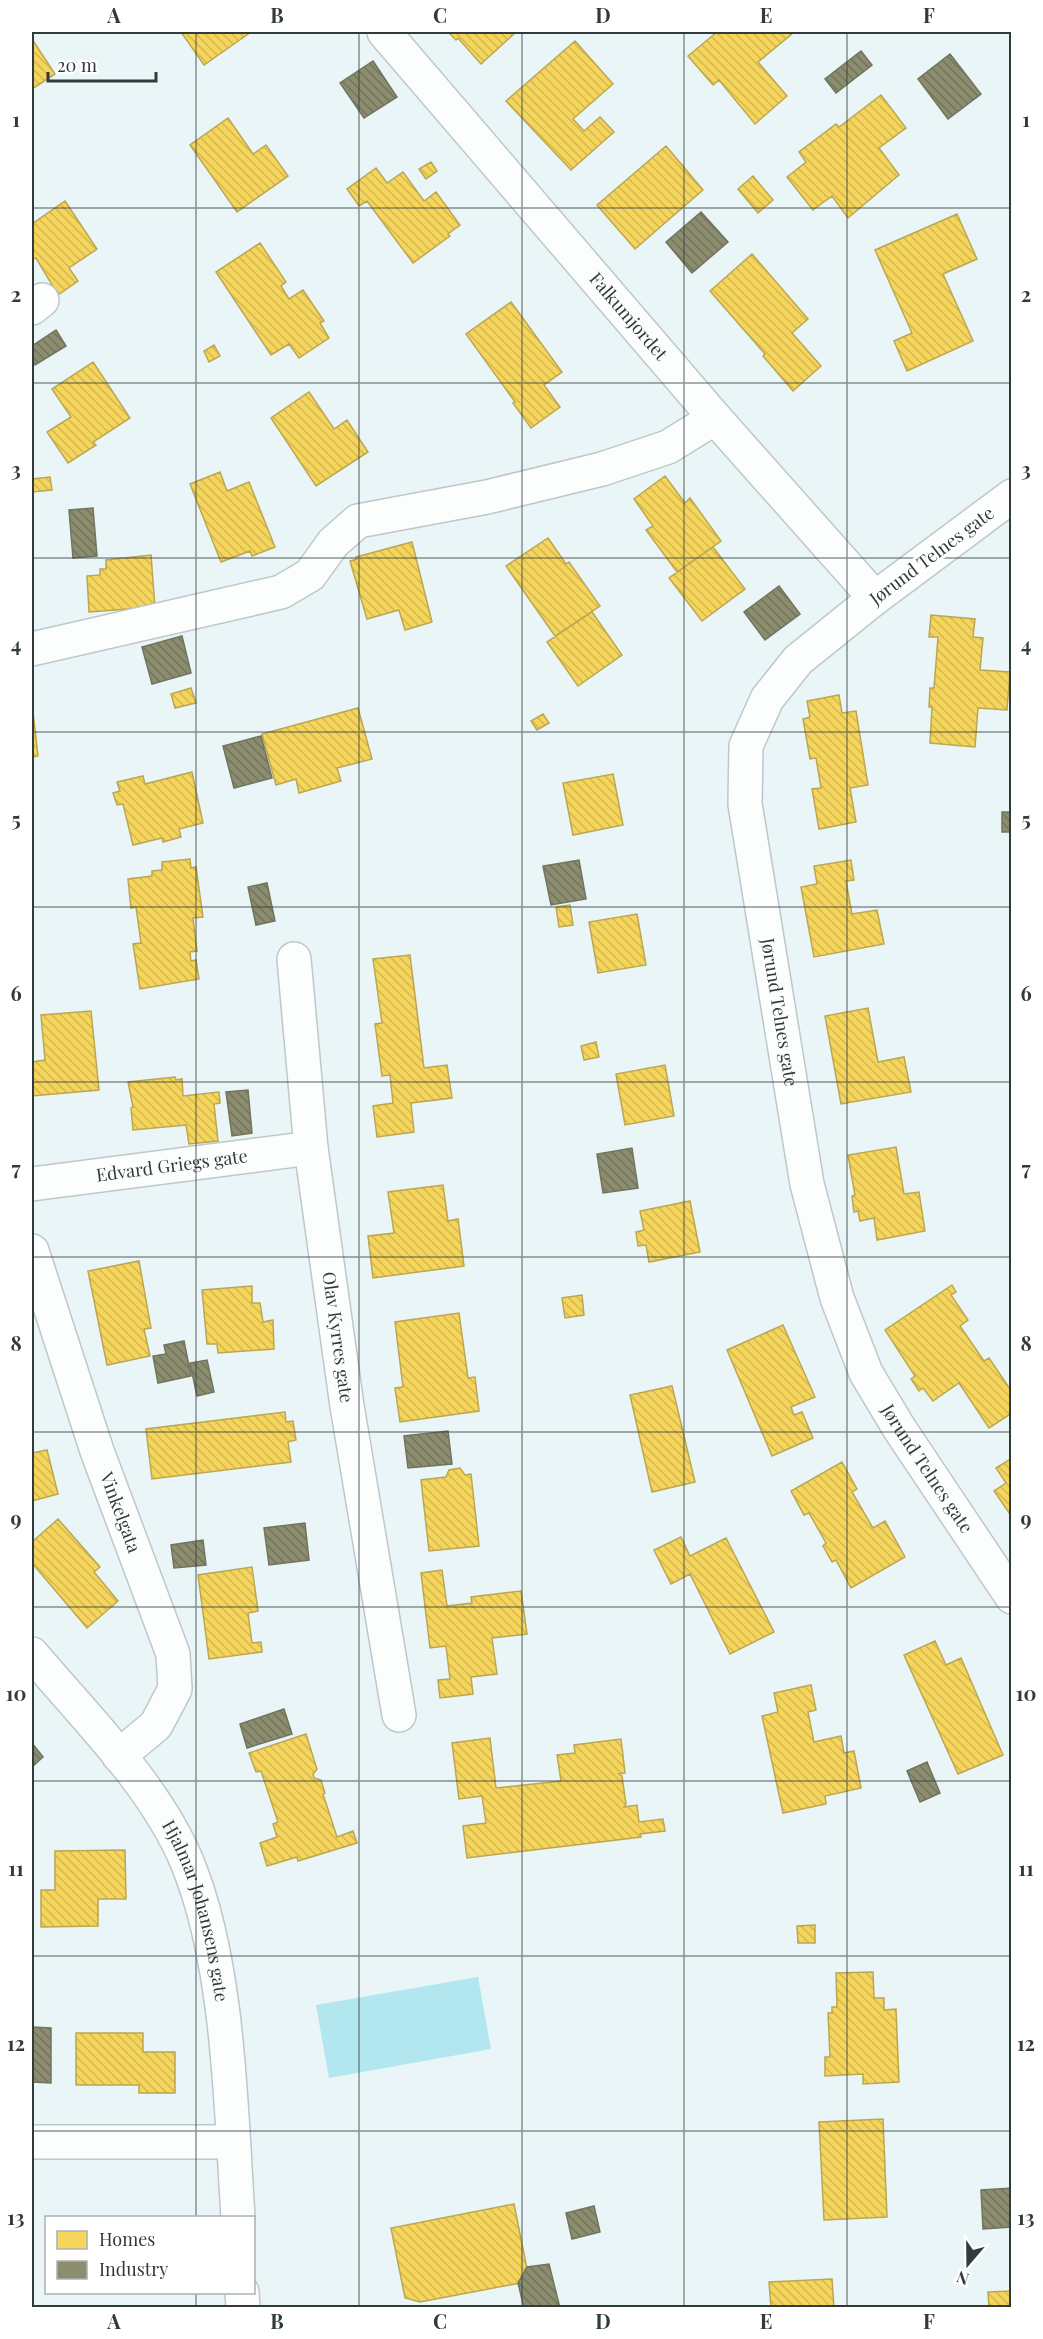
<svg xmlns="http://www.w3.org/2000/svg" width="1043" height="2339" viewBox="0 0 1043 2339" font-family="'Playfair Display',serif">
<style>
.pitch{fill:#b3e7ef}
.homes{fill:url(#homes-back-hatch);stroke:#bba752;stroke-width:1.5}
.industry{fill:url(#industry-back-hatch);stroke:#71745f;stroke-width:1.5}
.lines{fill:none;stroke-linecap:round;stroke-linejoin:round}
.minor-casing{stroke:#bec7c9;stroke-width:36}
.minor{stroke:#fcfefe;stroke-width:33}
.grid{fill:none;stroke:#313b3c;stroke-width:1.5;stroke-opacity:0.55}
.labels{text-anchor:middle;stroke-width:6;stroke-linejoin:round;paint-order:stroke}
.street-label{font-size:18px;fill:#313b3c;stroke:#fff}
.neatline{fill:none;stroke:#313b3c;stroke-width:2}
.grid-label{font-size:20px;text-anchor:middle;font-weight:bold;fill:#313b3c}
</style>
<defs>
<pattern id="homes-back-hatch" width="6" height="6" patternUnits="userSpaceOnUse" patternTransform="scale(1.5)"><rect width="6" height="6" fill="#f6d55c"/><path d="M-1 5l2 2M0 0l6 6M5-1l2 2" fill="none" stroke="#d3b851"/></pattern>
<pattern id="industry-back-hatch" width="6" height="6" patternUnits="userSpaceOnUse" patternTransform="scale(1.5)"><rect width="6" height="6" fill="#8c8c6e"/><path d="M-1 5l2 2M0 0l6 6M5-1l2 2" fill="none" stroke="#73745c"/></pattern>
</defs>
<rect width="100%" height="100%" fill="#e9f5f7"/>
<path class="pitch" d="M478,1977L491,2049L329,2078L316,2005Z"/>
<path class="homes" d="M181,32H251L204,65Z
M448,32H516L481,64L458,38L456,40Z
M717,32L793,33L758,62L787,96L755,124L719,80L713,85L688,56Z
M32,39L55,74L32,89Z
M575,41L613,84L573,119L584,131L600,117L614,132L571,170L506,101Z
M881,95L906,128L879,148L899,175L848,218L832,196L813,210L787,177L806,162L799,152L836,124L839,127Z
M228,118L253,154L266,145L288,176L237,212L190,145Z
M666,146L703,190L635,249L597,205Z
M431,162L437,171L426,179L419,169Z
M376,168L387,183L403,172L424,201L436,192L460,225L448,234L450,236L413,263L367,201L359,206L347,189Z
M753,176L773,200L758,213L738,189Z
M65,201L97,249L69,268L78,281L58,295L36,258L32,259V224Z
M957,214L977,259L943,274L973,341L907,371L894,341L912,333L875,250Z
M260,243L286,282L281,286L289,299L303,290L324,321L320,323L329,338L299,358L289,344L271,355L216,272Z
M752,254L808,319L792,333L821,366L793,391L763,356L765,354L710,291Z
M511,302L562,372L544,385L560,407L531,428L513,403L515,402L466,334Z
M214,345L220,356L209,362L204,351Z
M93,362L130,418L93,442L96,445L68,463L47,432L71,417L52,389Z
M309,392L334,429L347,420L368,452L316,486L271,418Z
M220,472L227,491L249,482L275,547L252,556L250,551L221,562L190,484Z
M665,476L685,503L690,498L721,541L677,572L646,530L653,526L634,499Z
M50,477L52,490L32,492V479Z
M548,538L566,564L569,562L600,606L555,636L506,566Z
M412,542L432,622L405,630L399,610L367,619L350,561L357,559L356,557Z
M713,547L745,589L702,621L669,578Z
M151,555L155,607L89,612L87,576L100,575V569H106V560Z
M592,612L622,655L578,686L547,642Z
M931,615L975,619L973,637L983,638L980,670L1010,672L1007,710L978,708L975,747L930,743L932,707H929L930,688H934L938,637H929Z
M191,688L196,703L175,708L171,694Z
M839,695L842,713L856,711L868,785L850,788L856,822L819,829L812,789L821,788L816,758L810,759L803,719L810,717L807,701Z
M32,703L38,756L32,757Z
M358,708L372,759L337,768L341,781L299,793L296,779L276,785L262,734Z
M543,714L549,723L537,730L531,721Z
M192,772L203,823L179,829L181,837L163,842L162,838L133,845L123,804L117,805L113,793L120,791L117,782L143,776L145,784Z
M613,774L623,825L573,835L563,783Z
M190,859L191,868L196,867L203,917L193,918L197,951L190,952L191,961L196,960L199,979L140,989L133,944L141,943L136,907L131,908L128,879L152,876V871L162,870V862Z
M851,860L854,880L846,881L852,914L877,910L884,944L814,957L801,887L817,884L814,866Z
M570,905L573,925L559,927L556,907Z
M637,914L646,965L598,973L589,922Z
M410,955L424,1068L447,1065L452,1098L411,1103L414,1132L377,1137L373,1106L393,1103L390,1075L382,1076L375,1024L382,1023L373,959Z
M868,1008L878,1062L904,1057L911,1092L841,1104L825,1016Z
M91,1011L99,1090L32,1096V1062L45,1060L41,1015Z
M596,1042L599,1057L584,1060L581,1046Z
M665,1065L674,1116L625,1125L616,1074Z
M175,1077L176,1080L182,1079L183,1096L219,1092L220,1103L214,1104L218,1141L189,1144L186,1125L133,1130L131,1108L133,1107L128,1082Z
M896,1147L904,1194L919,1192L925,1231L877,1240L874,1218L860,1221L858,1211L854,1212L852,1196L855,1195L848,1155Z
M443,1185L448,1221L458,1219L464,1266L373,1278L368,1236L394,1233L388,1192Z
M690,1201L700,1252L649,1262L646,1245L638,1246L636,1232L644,1230L640,1211Z
M139,1261L151,1328L144,1329L150,1356L107,1365L88,1271Z
M952,1285L956,1292L951,1295L968,1320L960,1326L984,1361L989,1358L1012,1392V1413L989,1428L959,1383L933,1401L923,1388L919,1391L911,1379L915,1376L885,1330Z
M252,1286V1303H260L263,1322L273,1320L274,1349L218,1353L217,1344H207L202,1290Z
M582,1295L584,1315L565,1318L562,1298Z
M459,1313L468,1378L475,1377L479,1411L400,1422L395,1388L403,1387L395,1322Z
M783,1325L815,1397L791,1407L794,1415L802,1412L813,1438L772,1456L727,1350Z
M672,1386L695,1482L652,1492L630,1395Z
M285,1412L286,1422L293,1421L296,1440L288,1442L291,1462L152,1479L146,1429Z
M47,1450L58,1494L32,1501V1453Z
M1012,1458V1517L994,1491L1006,1483L996,1468Z
M842,1462L857,1489L852,1492L873,1528L885,1521L905,1557L851,1588L836,1560L832,1562L823,1546L826,1543L809,1513L804,1515L791,1491Z
M460,1468L465,1475L471,1474L479,1546L429,1551L421,1480L446,1477L449,1470Z
M58,1519L100,1567L94,1572L118,1601L87,1628L32,1563V1542Z
M681,1537L690,1556L726,1538L774,1632L730,1654L690,1574L671,1584L654,1550Z
M252,1567L258,1611L248,1613L252,1643L261,1642L262,1652L209,1659L198,1575Z
M442,1570L447,1606L472,1603L471,1597L521,1591L527,1634L492,1638L497,1674L471,1677L473,1694L440,1698L438,1680L450,1679L446,1646L430,1648L421,1573Z
M935,1641L946,1665L961,1658L1003,1755L958,1774L904,1655Z
M811,1685L816,1710L808,1712L814,1742L841,1736L844,1753L854,1751L861,1788L825,1796L826,1804L783,1813L762,1716L778,1712L774,1693Z
M306,1734L317,1769L313,1774L314,1778L321,1780L325,1793L323,1794L337,1837L353,1831L357,1843L298,1861L297,1857L267,1866L260,1843L277,1837L273,1824L278,1822L261,1771L256,1772L249,1753Z
M490,1738L496,1788L561,1781L557,1755L575,1753L574,1745L621,1739L625,1773L619,1774L622,1776L626,1804L624,1807L637,1805L639,1822L663,1819L665,1831L640,1834L641,1837L467,1858L463,1826L486,1823L482,1796L459,1799L452,1743Z
M125,1850L126,1899H98V1926L41,1927V1890H55V1851Z
M815,1925V1943H798L797,1926Z
M873,1972L874,1998H884V2010L896,2009L899,2082L863,2084V2074L825,2076V2057H830L828,2013H832V2007H837L836,1973Z
M76,2033H143V2052H175V2093H139V2085H76Z
M883,2119L887,2217L824,2220L819,2122Z
M514,2204L527,2269L520,2283L420,2302L405,2298L391,2228Z
M832,2279L834,2308H771L769,2282Z
M1012,2291V2308H989L988,2292Z"/>
<path class="industry" d="M861,51L872,65L836,93L825,79Z
M950,54L981,94L948,119L918,79Z
M373,61L397,97L364,118L340,83Z
M701,212L728,242L692,273L666,242Z
M56,330L66,346L35,365L32,360V346Z
M93,508L97,556L73,558L69,510Z
M779,586L800,614L765,640L744,612Z
M182,636L191,673L152,684L142,647Z
M261,736L272,778L234,788L223,746Z
M1002,812H1012V832H1002Z
M579,860L586,899L551,905L543,866Z
M267,883L275,921L256,925L248,887Z
M248,1090L252,1133L232,1136L226,1092Z
M632,1148L638,1188L603,1193L597,1154Z
M184,1341L191,1376L158,1383L153,1356L166,1354L164,1345Z
M207,1360L214,1392L197,1396L190,1363Z
M448,1431L452,1464L408,1468L404,1436Z
M305,1523L309,1560L269,1565L264,1528Z
M203,1540L206,1565L174,1568L171,1545Z
M284,1709L292,1734L247,1748L240,1724Z
M32,1743L43,1757L32,1767Z
M927,1762L940,1793L920,1802L907,1771Z
M32,2027L51,2028V2083L32,2082Z
M1012,2188V2227L983,2229L981,2190Z
M594,2206L600,2232L572,2239L566,2213Z
M549,2264L560,2308H524L518,2283L527,2267Z"/>
<g class="lines">
<g class="minor-casing">
<g id="minor">
<path id="s1" d="M384,32L715,418L875,598"/>
<path d="M32,308L42,300"/>
<path id="s2" d="M1012,496L875,598L798,660L767,699L746,746L745,804L807,1184L837,1298L866,1373L899,1428L1012,1597"/>
<path d="M32,649L281,592L310,575L333,543L358,521L487,497L602,469L668,447L715,418"/>
<path id="s3" d="M294,959L311,1148L347,1406L399,1715"/>
<path id="s4" d="M32,1184L311,1148"/>
<path id="s5" d="M32,1251L97,1451L173,1654L175,1689L156,1725L119,1756"/>
<path id="s6" d="M32,1654C85,1717 155,1785 187,1862C229,1963 231,2108 238,2218"/>
<path d="M32,2142H233"/>
<path d="M242,2292L243,2308"/>
</g>
</g>
<use href="#minor" class="minor"/>
</g>
<path class="grid" d="M196,32V2218M359,32V2308M522,32V2308M684,32V2308M847,32V2308M32,208H1012M32,383H1012M32,558H1012M32,732H1012M32,907H1012M32,1082H1012M32,1257H1012M32,1432H1012M32,1607H1012M32,1781H1012M32,1956H1012M32,2131H1012M196,2292V2308"/>
<g class="labels">
<g class="street-label">
<text dy="6" stroke="none"><textPath href="#s1" startOffset="375">Falkumjordet</textPath></text>
<text transform="translate(932 556) rotate(-37)" y="6">Jørund Telnes gate</text>
<text dy="6" stroke="none"><textPath href="#s2" startOffset="640">Jørund Telnes gate</textPath></text>
<text dy="6" stroke="none"><textPath href="#s4" startOffset="141">Edvard Griegs gate</textPath></text>
<text dy="6" stroke="none"><textPath href="#s3" startOffset="381">Olav Kyrres gate</textPath></text>
<text dy="6" stroke="none"><textPath href="#s2" startOffset="1126">Jørund Telnes gate</textPath></text>
<text dy="6" stroke="none"><textPath href="#s5" startOffset="276">Vinkelgata</textPath></text>
<text dy="6" stroke="none"><textPath href="#s6" startOffset="310">Hjalmar Johansens gate</textPath></text>
</g>
</g>
<rect width="1043" height="2339" fill="none" stroke="#ffffff" stroke-width="66"/>
<rect x="45" y="2216" width="210" height="78" fill="#ffffff" stroke="#adb1b1" stroke-width="1.5"/>
<rect x="57" y="2231" width="30" height="18" fill="#f6d55c" stroke="#adb1b1" stroke-width="1.5"/>
<text x="99" y="2246" font-size="18" fill="#313b3c">Homes</text>
<rect x="57" y="2261" width="30" height="18" fill="#8c8c6e" stroke="#adb1b1" stroke-width="1.5"/>
<text x="99" y="2276" font-size="18" fill="#313b3c">Industry</text>
<g transform="translate(968 2264) rotate(200)" stroke="#ffffff" stroke-width="4.5" paint-order="stroke">
<path d="M0-4.5L10 22L0 15L-10 22Z" fill="#313b3c"/>
<text y="-9" font-size="16" font-weight="bold" text-anchor="middle" fill="#313b3c">N</text>
</g>
<path d="M48 72v9h108v-9" fill="none" stroke="#313b3c" stroke-width="3"/>
<text x="57" y="72" font-size="18" fill="#313b3c" stroke="#ffffff" stroke-width="4.5" paint-order="stroke">20 m</text>
<rect x="33" y="33" width="977" height="2273" class="neatline"/>
<g class="grid-label">
<text x="114" y="23">A</text>
<text x="277" y="23">B</text>
<text x="440" y="23">C</text>
<text x="603" y="23">D</text>
<text x="766" y="23">E</text>
<text x="929" y="23">F</text>
<text x="16" y="127">1</text>
<text x="1026" y="127">1</text>
<text x="16" y="302">2</text>
<text x="1026" y="302">2</text>
<text x="16" y="477">3</text>
<text x="1026" y="477">3</text>
<text x="16" y="652">4</text>
<text x="1026" y="652">4</text>
<text x="16" y="827">5</text>
<text x="1026" y="827">5</text>
<text x="16" y="1001">6</text>
<text x="1026" y="1001">6</text>
<text x="16" y="1176">7</text>
<text x="1026" y="1176">7</text>
<text x="16" y="1351">8</text>
<text x="1026" y="1351">8</text>
<text x="16" y="1526">9</text>
<text x="1026" y="1526">9</text>
<text x="16" y="1701">10</text>
<text x="1026" y="1701">10</text>
<text x="16" y="1876">11</text>
<text x="1026" y="1876">11</text>
<text x="16" y="2051">12</text>
<text x="1026" y="2051">12</text>
<text x="16" y="2225">13</text>
<text x="1026" y="2225">13</text>
<text x="114" y="2329">A</text>
<text x="277" y="2329">B</text>
<text x="440" y="2329">C</text>
<text x="603" y="2329">D</text>
<text x="766" y="2329">E</text>
<text x="929" y="2329">F</text>
</g>
</svg>
